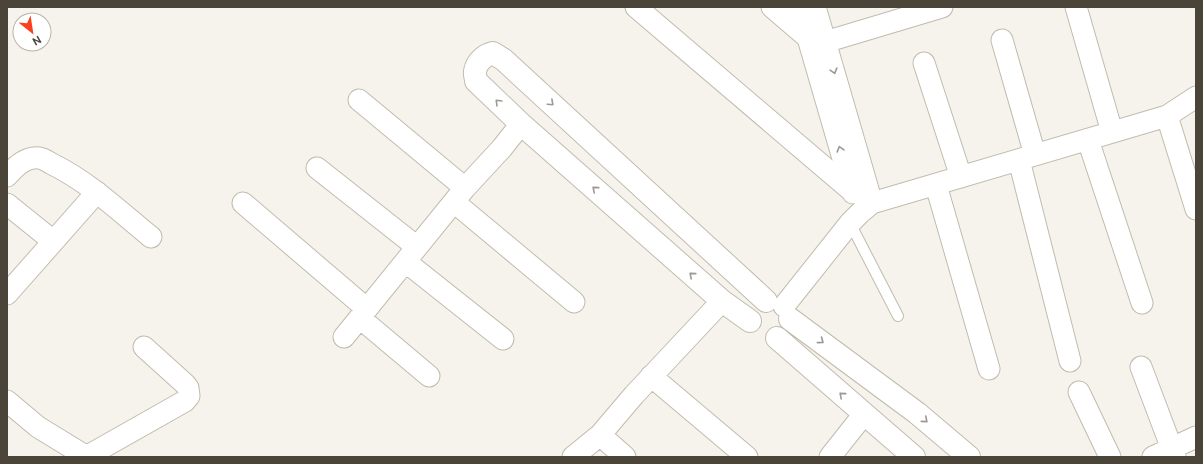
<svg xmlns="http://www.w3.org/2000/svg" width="1203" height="464" viewBox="0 0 1203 464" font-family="Ubuntu,sans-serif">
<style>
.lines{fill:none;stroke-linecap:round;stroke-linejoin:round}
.service-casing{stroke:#c2bbae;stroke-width:12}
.minor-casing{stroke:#c2bbae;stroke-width:23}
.tertiary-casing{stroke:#c2bbae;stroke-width:24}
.service{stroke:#fff;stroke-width:10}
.minor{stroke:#fff;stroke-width:21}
.tertiary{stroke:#fff;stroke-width:22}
.oneway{stroke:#9c9892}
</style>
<rect width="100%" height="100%" fill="#f6f3ec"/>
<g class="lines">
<g class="service-casing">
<path id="service" d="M850,223L898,316"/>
</g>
<g class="minor-casing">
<path id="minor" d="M636,7L852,191
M772,7L807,37
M799,7L853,193
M815,7L872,203
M1076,7L1112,132
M1002,40L1035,155
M825,42L942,7
M924,63L961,177
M359,100L465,188
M1167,116L1196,209
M1088,140L1142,303
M1019,160L1070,361
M317,168L417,247
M7,176C14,168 24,158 35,158C41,157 47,161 52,164C89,182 119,211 151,237
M936,185L989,369
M454,202L574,302
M243,203L367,309
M7,204L53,241
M406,262L503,339
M7,294L97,192
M784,306L850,223L860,213L872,203L1167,116L1196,97
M360,318L429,376
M344,337L465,188L502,148L521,124
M1141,367L1175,457
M651,376L747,457
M1079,392L1110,457
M7,401L38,427L87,457
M600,435L625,457
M86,457L185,401L189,396L188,388L185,384L144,347
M573,457L600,435L634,395L722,301
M830,457L864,414
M1153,457L1196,437"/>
</g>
<g class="tertiary-casing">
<path id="tertiary" d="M790,319L917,413L969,457
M750,321L722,301L521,124L476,81C476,78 474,73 475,71C477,61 485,55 493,53L504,60L766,301
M777,338L914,457"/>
</g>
<use href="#service" class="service"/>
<use href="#minor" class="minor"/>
<use href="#tertiary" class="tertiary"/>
</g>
<defs><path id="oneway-chevron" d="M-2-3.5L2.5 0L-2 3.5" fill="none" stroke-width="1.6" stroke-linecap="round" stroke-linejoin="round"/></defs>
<g class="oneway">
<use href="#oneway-chevron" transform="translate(834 71) rotate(74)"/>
<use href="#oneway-chevron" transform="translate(498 102) rotate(-135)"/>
<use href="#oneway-chevron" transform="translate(551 103) rotate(43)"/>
<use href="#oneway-chevron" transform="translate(840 149) rotate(-106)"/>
<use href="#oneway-chevron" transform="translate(595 189) rotate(-139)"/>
<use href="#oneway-chevron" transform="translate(692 275) rotate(-139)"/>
<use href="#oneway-chevron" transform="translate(821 341) rotate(37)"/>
<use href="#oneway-chevron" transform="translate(842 395) rotate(-139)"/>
<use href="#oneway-chevron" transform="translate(925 420) rotate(40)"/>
</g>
<rect width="1203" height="464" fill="none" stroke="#4b4439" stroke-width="16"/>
<g transform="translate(32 32) rotate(150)"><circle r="19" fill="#ffffff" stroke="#b7b4b0"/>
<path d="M0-3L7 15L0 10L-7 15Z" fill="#fc3f1d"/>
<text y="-6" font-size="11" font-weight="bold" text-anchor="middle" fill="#4b4439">N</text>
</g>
</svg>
